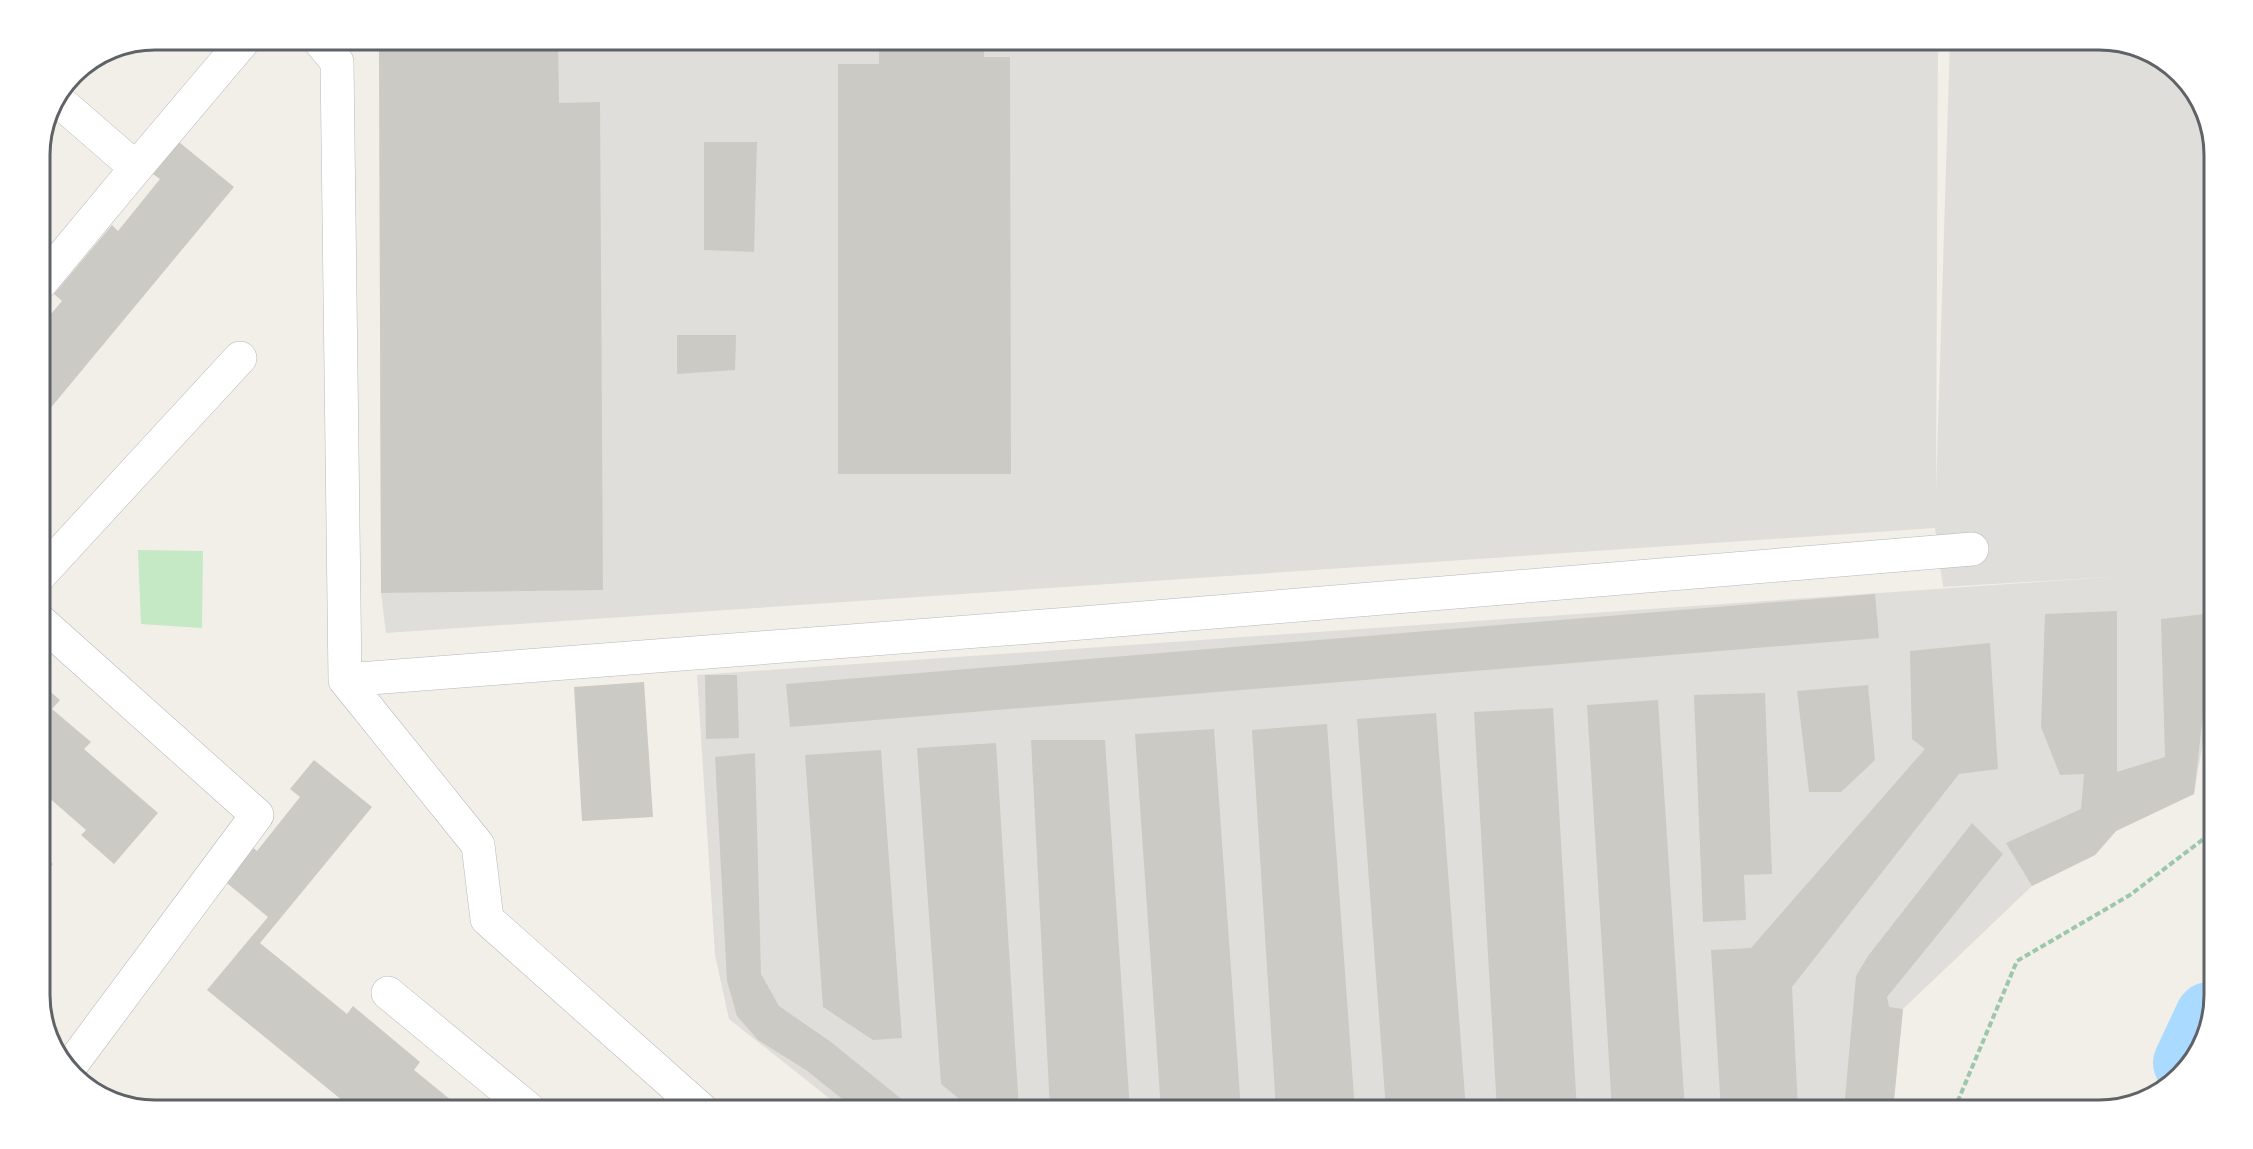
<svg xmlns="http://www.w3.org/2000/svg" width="2253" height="1149" viewBox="0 0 2253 1149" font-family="Helvetica,sans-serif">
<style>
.industrial{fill:#e0deda}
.green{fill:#c5e8c5}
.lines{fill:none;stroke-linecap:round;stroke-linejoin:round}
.river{stroke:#aadaff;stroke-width:68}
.building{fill:#cccac5}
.minor-casing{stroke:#b5b8bc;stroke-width:34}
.path{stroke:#9cc7a9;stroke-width:4;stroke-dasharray:6 3;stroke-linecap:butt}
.minor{stroke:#fff;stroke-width:33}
.rim{fill:none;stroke:#5f6368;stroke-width:3}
</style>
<rect width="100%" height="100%" fill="#f1efe8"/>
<path class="industrial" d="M379,39H1938L1936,491L1950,39H2098L2149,51L2195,91L2214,147V677L2194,794L2116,831L2095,855L2032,886L1903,1009L1893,1110H844L729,1019L715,955L697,675L2110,577L1943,587L1935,528L386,633L381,593Z"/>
<path class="green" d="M138,550L203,551L202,628L141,624Z"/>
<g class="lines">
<path class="river" d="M2187,1063L2209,1016"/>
</g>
<path class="building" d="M379,39H558L559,103L600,102L603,590L381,593Z
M879,39H984V57H1010L1011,474H838V64H879Z
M179,142L234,187L39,422V328L62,301L54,294L112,225L118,231L160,179L153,174Z
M704,142H757L754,252L704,250Z
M677,335H736L735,370L677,374Z
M1875,594L1879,638L790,727L786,684Z
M2117,611V772L2165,757L2161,619L2214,613V677L2207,679L2194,794L2116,831L2095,855L2032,886L2006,843L2081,809L2084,774L2060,775L2041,727L2045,614Z
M1990,643L1998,769L1959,774L1792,987L1798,1110H1721L1711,950L1751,948L1925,749L1912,739L1910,651Z
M705,675H737L739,738L706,739Z
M39,682L60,700L52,709L91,742L84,749L158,813L114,864L81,835L86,830L39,789Z
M644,682L653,817L582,821L574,687Z
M1868,685L1875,760L1841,792H1809L1797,691Z
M1765,693L1772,874L1744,875L1746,920L1703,922L1694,695Z
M1658,700L1685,1110H1612L1587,705Z
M1553,708L1577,1110H1497L1474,712Z
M1436,713L1466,1110H1386L1357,719Z
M1327,724L1355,1110H1276L1252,730Z
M1214,729L1241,1110H1161L1135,734Z
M1031,740H1105L1130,1110H1050Z
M996,743L1019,1110H973L941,1084L917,748Z
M881,750L902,1038L873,1040L823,1007L805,755Z
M755,753L761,974L779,1006L831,1042L915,1110H856L806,1070L758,1040L737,1016L727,981L715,757Z
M314,760L372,807L260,943L347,1014L353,1006L420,1062L414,1070L462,1109L468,1101L479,1110H354L207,990L268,917L217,875L245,841L257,851L300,797L290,789Z
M1972,823L2003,854L1887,997L1889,1007L1903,1009L1893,1110H1844L1856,976L1868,956Z
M39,850L53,864L39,881Z"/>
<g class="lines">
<g class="minor-casing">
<path id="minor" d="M318,39L337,62L345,680L1070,624L1972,549
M136,168L245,39
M39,285L136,168L60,102
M39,576L240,358
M39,620L257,815L69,1068
M345,680L478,845L487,919L702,1110
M388,993L530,1110"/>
</g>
<path class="path" d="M1954,1110L2017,961L2130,895L2214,831"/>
<use href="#minor" class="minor"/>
</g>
<path d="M0 0H2253V1149H0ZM155 50H2099A105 105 0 0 1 2204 155V995A105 105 0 0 1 2099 1100H155A105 105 0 0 1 50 995V155A105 105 0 0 1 155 50Z" fill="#fff" fill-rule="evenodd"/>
<path class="rim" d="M155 50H2099A105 105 0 0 1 2204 155V995A105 105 0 0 1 2099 1100H155A105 105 0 0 1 50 995V155A105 105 0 0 1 155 50Z"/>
</svg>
